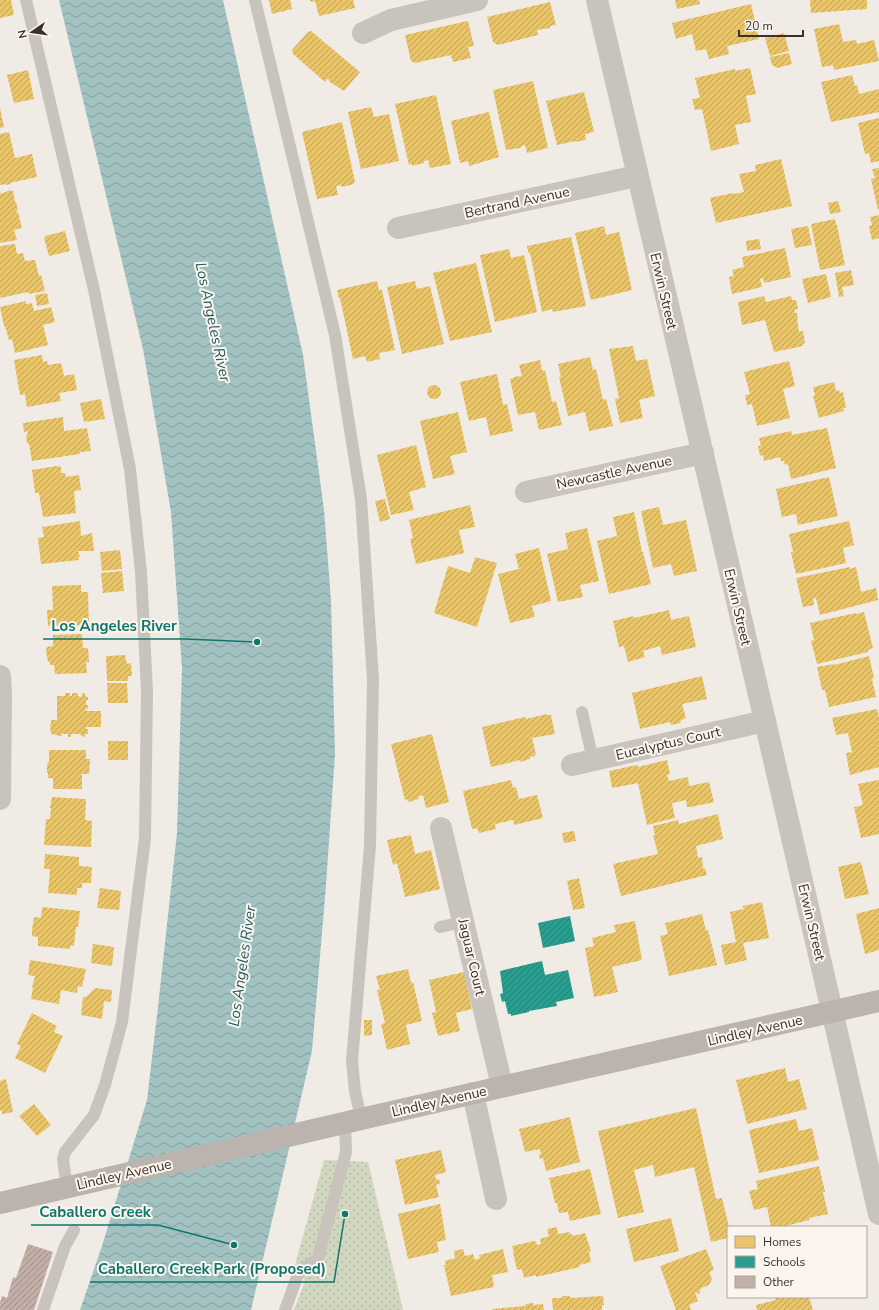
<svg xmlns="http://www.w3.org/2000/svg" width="879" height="1310" viewBox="0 0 879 1310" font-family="'Nunito Sans',sans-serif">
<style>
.grass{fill:url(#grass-dots)}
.water{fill:url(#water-waves)}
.homes{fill:url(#homes-hatch)}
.schools{fill:url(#schools-hatch)}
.building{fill:url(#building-hatch)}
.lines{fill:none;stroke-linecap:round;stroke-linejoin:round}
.service{stroke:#c9c3be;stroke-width:12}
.minor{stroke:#c9c3be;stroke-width:22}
.tertiary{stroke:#c9c3be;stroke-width:22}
.secondary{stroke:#bab3ae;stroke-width:22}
.labels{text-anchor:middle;stroke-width:4;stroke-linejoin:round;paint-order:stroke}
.street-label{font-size:14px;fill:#3b302b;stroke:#fbf5ee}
.water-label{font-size:15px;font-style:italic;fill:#1f5a5e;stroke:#fbf5ee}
.leader{fill:none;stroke:#0f766e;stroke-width:1.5}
.callout-dot{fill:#0f766e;stroke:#fbf5ee;stroke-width:1.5}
.callout-label{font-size:15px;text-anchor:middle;font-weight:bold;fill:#0f766e;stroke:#fbf5ee;stroke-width:4;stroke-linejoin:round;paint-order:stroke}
</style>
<defs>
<pattern id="grass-dots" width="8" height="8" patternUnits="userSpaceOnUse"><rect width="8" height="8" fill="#d1d6bf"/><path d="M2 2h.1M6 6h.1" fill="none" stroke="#b4b8a4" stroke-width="1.8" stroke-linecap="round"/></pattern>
<pattern id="water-waves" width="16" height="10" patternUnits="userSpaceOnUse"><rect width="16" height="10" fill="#a1c2c1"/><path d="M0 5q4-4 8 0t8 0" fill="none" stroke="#849e9d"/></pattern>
<pattern id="homes-hatch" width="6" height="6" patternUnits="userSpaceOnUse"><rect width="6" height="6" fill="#e9c46a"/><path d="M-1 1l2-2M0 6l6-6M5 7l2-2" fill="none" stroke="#bea057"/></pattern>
<pattern id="schools-hatch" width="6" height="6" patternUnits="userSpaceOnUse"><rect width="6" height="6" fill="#2a9d8f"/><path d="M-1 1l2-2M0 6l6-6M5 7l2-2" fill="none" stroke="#258075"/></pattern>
<pattern id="building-hatch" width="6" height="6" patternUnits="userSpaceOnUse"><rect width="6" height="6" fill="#c3afa7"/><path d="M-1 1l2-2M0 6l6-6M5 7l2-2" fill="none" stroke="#a08f88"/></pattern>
</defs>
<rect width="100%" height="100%" fill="#f0ebe5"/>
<path class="grass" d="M324,1160L368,1162L403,1310H294L305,1281L295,1265Z"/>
<path class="water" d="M59,0H223L303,355L324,510L331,601L335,754L326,885L312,1051L251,1310H80L102,1246L147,1100L158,1007L177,833L182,668L171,512L143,349Z"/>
<path class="homes" d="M0,0H11L14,15L0,18Z
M269,0H290L292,9L272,14Z
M309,0H353L355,8L319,16L315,1L312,2Z
M675,0H699L700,4L677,9Z
M810,0H867V9L811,13Z
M550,2L556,25L550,26V28L537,30L538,35L498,45L493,42L487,17Z
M751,4L759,39L727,46L729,54L709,59L706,49L696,51L692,34L676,39L672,23Z
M468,21L474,46L468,47L471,58L453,62L451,55L415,63L411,61L405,35Z
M839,24L843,42L856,40L857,44L874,40L879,61L834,70L833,65L822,67L814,29Z
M311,31L360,72L344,91L330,82L328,78L325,82L293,54L292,50L308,32Z
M784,33L789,51L770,56L765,38Z
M789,53L792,64L777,68L772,65L770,57Z
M750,68L756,94L746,96L751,122L735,125L739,144L711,151L702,109L695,110L692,99L700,98L695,78L735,69V71Z
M28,70L34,99L14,103L7,75Z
M852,75L855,86L857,85L859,94L879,89V112L831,122L821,82Z
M533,81L548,148L527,153L525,145L521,146V148L506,150L493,90Z
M584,92L594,132L585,134L586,140L575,142V141L557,145L546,101Z
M436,95L451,164L430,168L428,160L424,161V163L412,166V164L409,165L395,104Z
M371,107L374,117L389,114L399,161L361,169L348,112Z
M0,108L4,127L0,128Z
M489,112L499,157L469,166L468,161L460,163L451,121Z
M879,118V161L871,163L869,153L865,154L858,123Z
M342,122L355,182H354V184L342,187L341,185L336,186L338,195L317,199L302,132Z
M9,132L15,158L32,154L37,177L10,183L11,184L6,185V184L0,185V134Z
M781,159L792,206L716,223L710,198L733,193L734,194L744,192L739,174L756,171L755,165Z
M879,168V209L878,210L871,179L875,178L872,169Z
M10,190L11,191H13L15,202H16L18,210L16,211L17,213L18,212L22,228L14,230L17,240L0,243V191L1,194Z
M838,201L841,212L830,214L828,203Z
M879,215V238L872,240L869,226L872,225L870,217Z
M835,219L836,225H837L845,265L820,270L811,224Z
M604,226L606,235L619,232L632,290L591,300L575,233Z
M808,226L812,245L795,248L791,229Z
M65,231L70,251L49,256L44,238L46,237L45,236Z
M571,237L586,306L553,312L552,309L542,312L530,253L529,254L527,246Z
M759,239L761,249L747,251L746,241Z
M15,244L17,254L23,253L25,261L35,260L39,276L41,275L45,291L29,294L28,292L0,298V246Z
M785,248L791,277L764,283L763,278L760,279L762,287L732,294L729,277L734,276L732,270L744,267L742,257Z
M509,249L511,258L524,255L537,312L495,322L480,255Z
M476,263L492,332L450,341L433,273Z
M851,270L854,285L842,287L844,296L839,297L835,273Z
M826,274L831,297L808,303L802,279Z
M377,281L379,290H382L395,350L379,353L380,359L367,362L365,356L353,359L340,298H339L337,290Z
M415,281L417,289L430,286L444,344L402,354L387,287Z
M47,293L49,304L37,306L35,295Z
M764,296L766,302L791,296L792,300H796L798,309L794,310L795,313H797L798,318L797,319L799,332L803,331L805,343L802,344L803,346L774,352L765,320L742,325L738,302Z
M26,301V304L32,303L34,311L51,307L55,322L43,325L48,345L15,353L12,339L9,340L5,326H4L0,307Z
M633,346L636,361L647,359L655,396L639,400L643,418L620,423L615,399L619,398L609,349Z
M42,355L43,362L47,361L48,365L61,363L64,376L74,374L77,390L59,393L61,401L27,407L25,394L20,395L14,360Z
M590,357L593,370L596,369L603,400L606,399L613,426L589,431L585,412L568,416L559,377H561L558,364Z
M540,360L542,371L545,370L552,402L556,401L562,425L539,430L535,412L518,415L510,379L514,378V377L522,376L519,365Z
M789,361L795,386L783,389L790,418L757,426L752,404L747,405L745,395L750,394L744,372Z
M497,374L503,405L507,404L513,431L490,436L486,417L469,421L460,382Z
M834,382L836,391L839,390L840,393L843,392L846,408H843L844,411L819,418L813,396H815L813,387Z
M427 392a7 7 0 1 1 14 0a7 7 0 1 1-14 0Z
M101,399L105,419L84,422L80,403Z
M458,412L467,452L450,456L455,474L433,479L420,421Z
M63,417L64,431L87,428L91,451L80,452V454L32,461L29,444L27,443L26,436L28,434L27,431L24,432L23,423Z
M827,428L836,468L791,479L788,464L785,465L784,461H781L780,457L764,461L763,455L760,456L758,446H761L759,438L791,431L792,435Z
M416,445L426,487L409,492L414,510L391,515L377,455Z
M57,466L61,467V473H65L66,477L79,475L81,490L74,491L76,513L43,517L39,493H35L32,470Z
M829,477L838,516L798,525L796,514L782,517L776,489Z
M385,499L390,519L380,522L375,501Z
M470,505L475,527L459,530L464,553L416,564L410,539L413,538L409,520Z
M659,507L663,525L686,520L697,571L674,576L671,564L653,568L641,511Z
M634,512L642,552H643L651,584L609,594L597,541L617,536L613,517Z
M80,521L81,536L92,533L94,551H78L80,557H78L79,560L41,564L38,538L44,537L42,527Z
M849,521L854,545L843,548L846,563L796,574L791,552H793L789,534Z
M587,528L599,581L580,585L583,597L558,602L547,554L568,549L565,533Z
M539,548L551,601L532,606L535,617L510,623L498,574L519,569L515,554Z
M120,550L122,569L102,571L100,552Z
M475,557L497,563L477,627L434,613L448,566L470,573Z
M850,567V569L856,567L861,592L876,588L878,600L820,615L816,598H813L814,605L803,607L796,578Z
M122,571L124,591L103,593L101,573Z
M81,585V592H88L89,625L48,626L47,610H53L52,586Z
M669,610L671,620L689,616L696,647L662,655L660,646L643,651L645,657L628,662L624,646L619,647L613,621L634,616V618Z
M864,612L873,648L868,650V652L817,664L811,641L814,640L810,623L856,613V614Z
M82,634L83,648H88L89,662H86L87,673L55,674L54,665H50V662H48L46,651L47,647L53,646V635Z
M125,655L126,662H127V664L131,663L132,676H128V681H107L106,656Z
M869,656L874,678L872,679L876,697L829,707L825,690H822L817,667L834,664V665Z
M702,676L707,699L682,704L686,718L680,721L681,723L671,725L670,722L640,729L632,693Z
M107,683H127L128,703H108Z
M65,693H70V696H72V693H78V696L82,697V693H85V696L88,697V700H86V705H88V709L85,708L86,711H101V727H86V729H88V734H85V737L81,736V734H71V737H68V734H61L62,736H58V735L51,734L50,724H51V720H57V696H65Z
M877,709L879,718V767L850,775L846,753L852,752L848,733L836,735L832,718Z
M547,714L548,715H551L555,734L532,738L536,754H535V756L530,757V759L520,762V760L491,767L482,727L525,717L526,719Z
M432,734L449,802L426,808L423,795L418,797L419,799L408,802L407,799L405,800L391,744Z
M108,741H128V760H108Z
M49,750H86V759H90L89,774H82V789H53V778H48V773H47V766L48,762H49Z
M667,760L670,774L667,775L669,781L688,777L689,786L709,782L714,802L691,807H687L686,800L672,803L675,818L647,825L638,783L612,788L609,771L637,765L638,767Z
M511,780L513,788L516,787L519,799L537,795L543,818L514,825L513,820L495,824L496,829L479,833L477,828L472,829L463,791Z
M879,780V834L861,838L854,807L863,805L858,784Z
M52,797L86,799L85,820L92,821L91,847L44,845L46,819H50L51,808H50Z
M718,814L723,839L696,846L698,858L702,857L703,869L705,868L707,875L621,896L613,864L658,854L653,835H655L653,826L678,820L679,824Z
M574,831L576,841L564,843L562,833Z
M411,835L415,854L431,850L440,889L405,897L397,863L393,865L387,840Z
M45,854L79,857V866L92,867L91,883H82V888H77V895L48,893L50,869H44Z
M861,862L869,894L845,899L838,867Z
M579,878L585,908L573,910L567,881Z
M100,888L121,891L119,910L97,908Z
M762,902L769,938L743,943L747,960L725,965L721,945L736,942L730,912L744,909L743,906Z
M42,907L80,911L78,927H76L74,946H70V949L38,946V937L32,936V930L34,917L41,918Z
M879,908V950L865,954L856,914Z
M702,914L706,931L708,930L717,965L669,976L660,936L668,934L665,923Z
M635,921L642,960L612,967L618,992L594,997L585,948L594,946L592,938L616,932L614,925Z
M93,944L114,947L112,966L91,963Z
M30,960L86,969L82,987L78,986L77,993L61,990L59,1004L31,999L33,987H32L35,976L28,975Z
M408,969L411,983L413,982L422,1021L406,1025L410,1044L387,1050L381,1024L385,1023L377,990H380L376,976Z
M464,972L472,1009L456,1013L460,1031L438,1036L432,1013L436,1012L429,980Z
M95,988L112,990L111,1002L104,1001L102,1019L81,1015L83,997H86Z
M32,1013L57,1026L54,1032L63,1036L45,1073L15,1058L21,1046L17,1044Z
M364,1020H372V1035L364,1036Z
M785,1068L788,1082L799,1079L807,1109L747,1124L736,1080Z
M6,1079L13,1112L2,1114V1110L0,1111V1081Z
M34,1104L51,1125L37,1136L19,1116Z
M696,1108L716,1199L722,1198L729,1227L728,1238L711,1242L694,1167L655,1177L653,1165L634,1170L644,1212L618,1218L598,1131Z
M570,1117L580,1162L546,1171L543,1158L540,1159L539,1155L541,1154L540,1149L525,1152L519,1129Z
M796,1119L799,1131L812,1128L819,1160L759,1173L749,1130Z
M441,1150L446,1172L435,1175L436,1180L439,1179L440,1184L436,1185L439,1197L405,1205L395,1160Z
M819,1166L825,1192H823L828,1214L809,1218V1220L782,1227H771L767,1207L754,1210L749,1191L758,1189L756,1181Z
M590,1169L601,1214L570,1221L568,1212L559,1213L557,1203H555L549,1178Z
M440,1204L446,1240L437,1242L439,1252L408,1259L398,1214Z
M671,1218L679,1251L634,1262L626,1229Z
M557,1227L558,1234L570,1232V1235L572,1234L573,1236L585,1233L591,1251L589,1252L591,1262L579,1265L580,1267L536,1277V1275L524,1278L522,1269L517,1270L513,1252H514L512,1246L534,1241L536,1242L537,1245L541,1244L540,1239L549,1236L547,1229Z
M463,1249L465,1256L473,1254L475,1260L480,1258L479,1255L503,1249L508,1272L492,1275L494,1287L451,1296L444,1265H446L445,1261L455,1258L454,1251Z
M706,1249L714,1270L709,1272L712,1279L709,1285L701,1288L699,1294L695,1292L698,1301L689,1305L691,1310H676L660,1266Z
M563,1296H569L571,1298L603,1296L604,1305H602V1310H553L552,1298H562Z
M775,1297H809L813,1310H757L756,1305L776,1300Z
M533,1303L534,1305L543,1304L544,1310H493L492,1309L525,1306L526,1304Z"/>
<path class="schools" d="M570,916L575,941L543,948L538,923Z
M542,961L545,975L568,970L574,998L556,1002L557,1006L529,1011V1012L511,1016V1014H508L505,1001L502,1002L500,994L503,993L500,971Z"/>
<path class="building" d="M28,1244L53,1252L34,1310H0V1303L2,1296L7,1298L13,1277L16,1278Z"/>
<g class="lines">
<path class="service" d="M26,0L94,290L130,469L141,572L147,691L145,838L122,1022L105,1085L94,1115L65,1152L63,1159L67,1188
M255,0L335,335L361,499L373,679L370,846L352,1061L355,1091L361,1119
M582,712L593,760
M440,927L463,922
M43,1310L65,1246L74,1230
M285,1310L299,1272L318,1258L346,1152L345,1122"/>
<path class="minor" d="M363,33L391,20L477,0
M398,228L637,176
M526,492L703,453
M0,676L1,694L0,799
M572,765L765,721
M441,828L502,1086
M473,1093L496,1199"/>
<path class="tertiary" d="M597,0L765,721L879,1214"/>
<path class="secondary" d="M0,1203L361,1119L879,1001"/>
</g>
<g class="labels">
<g class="street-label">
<text transform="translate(517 202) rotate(-12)" y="5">Bertrand Avenue</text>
<text transform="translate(664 291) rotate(77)" y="5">Erwin Street</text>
<text transform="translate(614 472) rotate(-12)" y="5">Newcastle Avenue</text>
<text transform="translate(738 607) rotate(77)" y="5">Erwin Street</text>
<text transform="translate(668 743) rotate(-13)" y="5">Eucalyptus Court</text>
<text transform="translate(812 922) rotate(77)" y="5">Erwin Street</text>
<text transform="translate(472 957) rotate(77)" y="5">Jaguar Court</text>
<text transform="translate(755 1030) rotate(-13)" y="5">Lindley Avenue</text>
<text transform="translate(439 1101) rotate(-13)" y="5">Lindley Avenue</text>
<text transform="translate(124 1174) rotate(-13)" y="5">Lindley Avenue</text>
</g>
<g class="water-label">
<text transform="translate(213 322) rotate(78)" y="5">Los Angeles River</text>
<text transform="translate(242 966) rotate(-82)" y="5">Los Angeles River</text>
</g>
</g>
<path class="leader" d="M257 642L185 639H43M234 1245L158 1225H31M345 1214L334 1282H90"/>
<g class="callout-dot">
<circle cx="257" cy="642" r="4"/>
<circle cx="234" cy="1245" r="4"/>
<circle cx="345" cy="1214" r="4"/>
</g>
<g class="callout-label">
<text x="114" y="631">Los Angeles River</text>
<text x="95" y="1217">Caballero Creek</text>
<text x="212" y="1274">Caballero Creek Park (Proposed)</text>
</g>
<rect x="727" y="1226" width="140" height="72" fill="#fbf5ee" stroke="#aea6a0"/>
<rect x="735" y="1236" width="20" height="12" fill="#e9c46a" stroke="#aea6a0"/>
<text x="763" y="1246" font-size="12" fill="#3b302b">Homes</text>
<rect x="735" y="1256" width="20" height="12" fill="#2a9d8f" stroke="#aea6a0"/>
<text x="763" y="1266" font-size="12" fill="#3b302b">Schools</text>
<rect x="735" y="1276" width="20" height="12" fill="#c3afa7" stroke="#aea6a0"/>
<text x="763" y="1286" font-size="12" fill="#3b302b">Other</text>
<g transform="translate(32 32) rotate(257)" stroke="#fbf5ee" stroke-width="3" paint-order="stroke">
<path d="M0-3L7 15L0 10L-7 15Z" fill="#3b302b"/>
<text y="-6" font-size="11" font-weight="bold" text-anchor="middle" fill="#3b302b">N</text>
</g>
<path d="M739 30v6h64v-6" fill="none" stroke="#3b302b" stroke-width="2"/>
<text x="745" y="30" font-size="12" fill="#3b302b" stroke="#fbf5ee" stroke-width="3" paint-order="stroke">20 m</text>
</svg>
